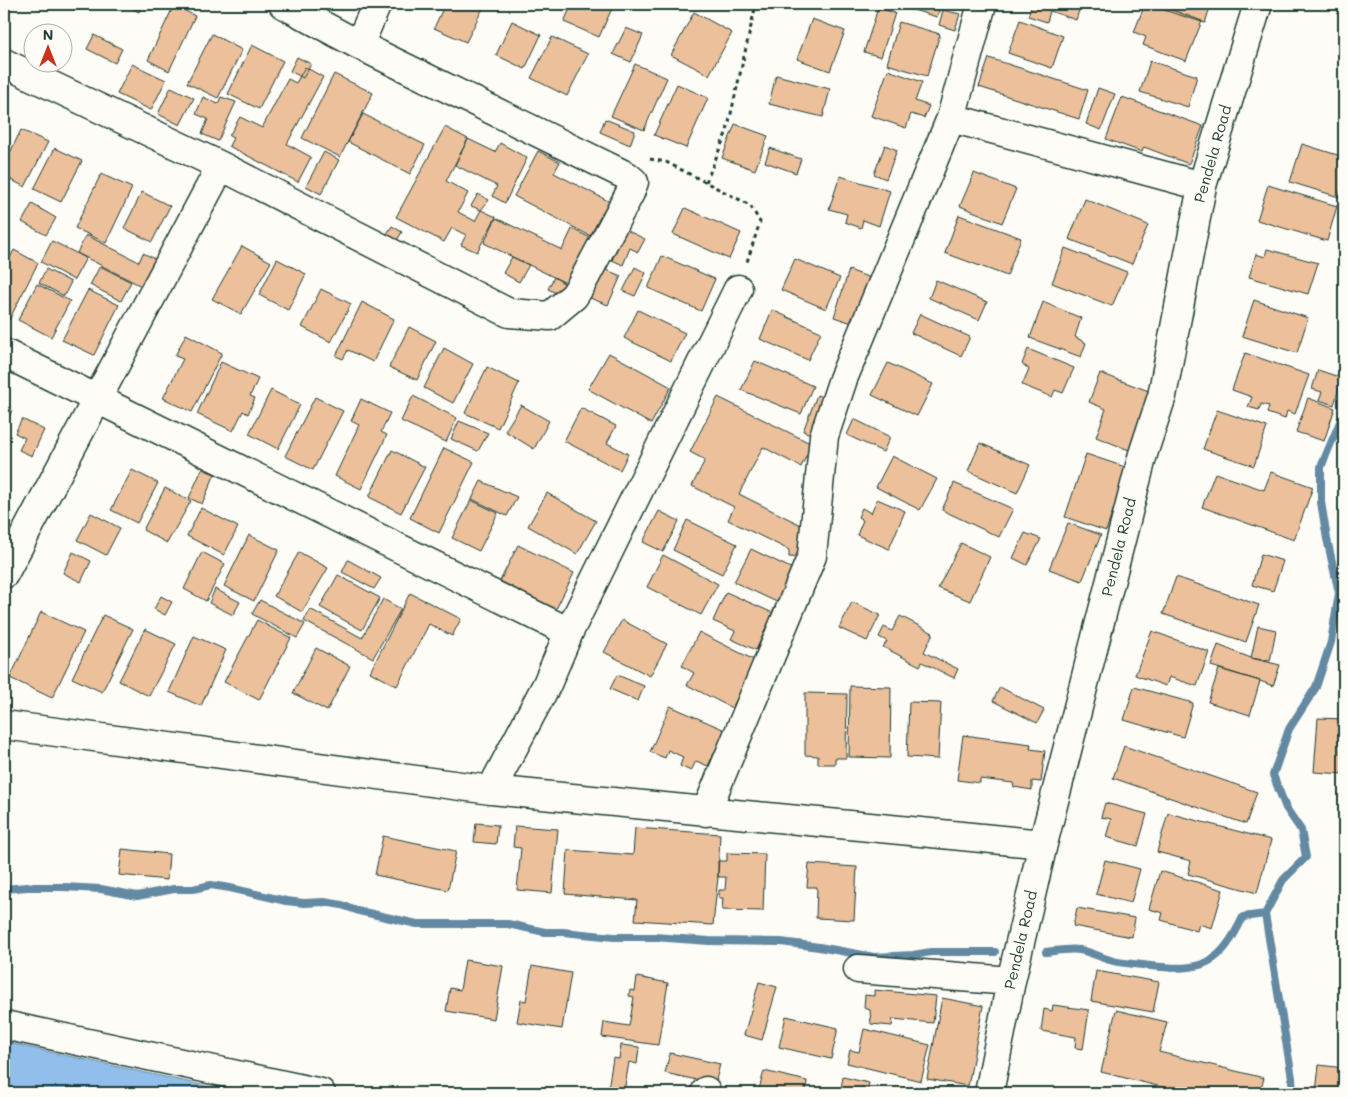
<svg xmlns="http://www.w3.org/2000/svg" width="1348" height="1097" viewBox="0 0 1348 1097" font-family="Mali,sans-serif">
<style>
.water{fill:#91beeb;stroke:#638aa2}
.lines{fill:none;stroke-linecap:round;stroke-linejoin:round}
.stream{stroke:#638aa2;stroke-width:8}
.building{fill:#ebc09b;stroke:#1f3d34}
.minor-casing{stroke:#1f3d34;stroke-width:31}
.path{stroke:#1f3d34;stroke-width:3;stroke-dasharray:4 4;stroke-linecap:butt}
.minor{stroke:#fdfcf7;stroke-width:28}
.labels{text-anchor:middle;stroke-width:5;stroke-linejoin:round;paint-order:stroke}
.street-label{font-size:15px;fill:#1f3d34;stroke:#fdfcf7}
</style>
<rect width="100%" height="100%" fill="#fdfcf7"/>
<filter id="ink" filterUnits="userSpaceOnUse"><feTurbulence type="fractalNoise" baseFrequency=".02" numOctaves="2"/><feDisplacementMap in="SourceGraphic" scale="10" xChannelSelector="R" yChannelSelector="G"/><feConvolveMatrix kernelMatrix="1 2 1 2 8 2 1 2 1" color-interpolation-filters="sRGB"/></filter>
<g filter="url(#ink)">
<path class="water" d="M4,1042L238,1093H4Z"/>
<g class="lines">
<path class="stream" d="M4,889L27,887H63L101,889L137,896L174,889H193L211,885L230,888L286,901L304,903L324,902L342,905L359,911L417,924H508L545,932H563L614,937H654L709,941L781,942L819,947L874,957L913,955L931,952H995
M1046,952C1056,951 1070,948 1080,950C1091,952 1102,958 1113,961C1125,964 1139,964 1151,966C1203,972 1220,965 1243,917L1265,914
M1293,1093L1292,1078L1265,914L1283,880L1306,857L1301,830L1286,808L1273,775L1289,729L1316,687L1331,642L1339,593L1327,539L1321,502V467L1339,424L1344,414"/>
</g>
<path class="building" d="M123,4H143L139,12Z
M445,4H485L466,42L434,28Z
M572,4H614L599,37L564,22Z
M893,4H941L937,17Z
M1032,4H1081L1076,20L1050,11L1047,22L1028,16Z
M1145,4H1156L1202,21L1186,61L1143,45L1146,37L1134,32Z
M1166,4H1211L1205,23L1164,10Z
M174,5L195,16L169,71L148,60Z
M878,8L895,13L881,57L864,52Z
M943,10L960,14L955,30L939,25Z
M694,12L732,33L709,75L671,55Z
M812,19L845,31L830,71L797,59Z
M1020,20L1063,36L1052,68L1008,53Z
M512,21L541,35L525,69L496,55Z
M899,22L940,34L927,76L887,64Z
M626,28L643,35L631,62L613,54Z
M212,34L242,50L218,98L187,83Z
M94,35L122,49L115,63L87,49Z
M552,37L588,54L567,96L531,78Z
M252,45L283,61L259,109L228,94Z
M297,57L311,64L303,78L290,71Z
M989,58L1088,90L1079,119L979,87Z
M1150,61L1197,76L1188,107L1140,92Z
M132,64L166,80L151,110L117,94Z
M635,64L667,78L644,130L611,116Z
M305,67L323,77L287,144L311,157L298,182L229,146L233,138L229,136L240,117L262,128L288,79L296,83Z
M888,70L922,82L915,101L929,106L924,118L911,114L906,128L871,116Z
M334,74L373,93L340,157L302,138Z
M776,75L830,89L823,117L769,104Z
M677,84L708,98L686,148L654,135Z
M171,87L194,98L180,125L158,114Z
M1098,88L1115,94L1101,130L1086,124Z
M203,97L218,104L221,97L236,102L218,141L202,134L208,119L196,114Z
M1122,97L1203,126L1189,164L1144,147L1142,152L1106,139Z
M363,114L425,145L410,174L348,142Z
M605,119L635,131L630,145L600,132Z
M735,124L768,136L755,170L722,158Z
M445,127L468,139L446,181L468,193L458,212L475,221L481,210L496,217L477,252L461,245L466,235L452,228L444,242L396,217Z
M21,130L48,142L25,187L4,176V165Z
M468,139L495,152L500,143L527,158L505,203L492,196L497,186L455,165Z
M1302,144L1344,157V180L1339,197L1290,182Z
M885,145L897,150L886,179L874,174Z
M55,148L82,161L61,202L34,189Z
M770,148L801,159L796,173L765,162Z
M538,151L560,162L554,173L616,205L598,240L514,196Z
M324,152L339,160L321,194L306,186Z
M974,173L1016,189L1002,223L960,206Z
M101,174L132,188L106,243L75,228Z
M840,176L890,191L879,226L863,220L861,228L845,222L847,214L829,209Z
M1268,185L1337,206L1327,241L1257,220Z
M142,192L170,206L152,242L124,228Z
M478,194L489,200L481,210L471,206Z
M1085,199L1148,225L1132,264L1069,239Z
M32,204L56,218L46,235L22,222Z
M685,208L741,233L729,259L673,234Z
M959,215L1021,238L1007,276L945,253Z
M496,218L562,250L572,229L595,240L572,286L484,243Z
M392,226L402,232L394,245L384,238Z
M626,230L645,239L638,252L630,248L623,265L612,260Z
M86,235L139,262L143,253L161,262L147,289L77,253Z
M52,241L86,258L74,280L41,262Z
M242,246L271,262L241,314L212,299Z
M1065,248L1127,272L1112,306L1052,283Z
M1267,249L1318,263L1308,294L1249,277L1256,254L1265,257Z
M14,250L38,263L9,320L4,318V269Z
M662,256L715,279L701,311L648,288Z
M512,257L529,265L519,282L503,273Z
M277,259L306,274L288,310L259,295Z
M795,259L840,278L826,309L781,290Z
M100,266L131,282L121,301L90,285Z
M635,267L646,273L635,296L623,291Z
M602,268L621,276L608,305L590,298Z
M46,269L71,282L64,296L39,283Z
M849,270L873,279L858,325L834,317Z
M554,277L568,286L562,296L548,289Z
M936,280L987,302L979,320L929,298Z
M37,284L70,301L51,337L18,320Z
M321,289L351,304L331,342L302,327Z
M88,290L119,305L94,355L62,340Z
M1254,300L1308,318L1297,353L1242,336Z
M362,302L394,319L373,362L348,350L343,359L336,356Z
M1043,302L1081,318L1075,337L1086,343L1081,357L1030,338Z
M638,310L685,333L671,361L624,338Z
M772,310L821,332L808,360L760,339Z
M920,314L970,337L961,356L911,333Z
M409,327L436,341L417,380L389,367Z
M186,334L222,353L192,412L163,398L183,359L175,356Z
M444,348L473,364L453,403L424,388Z
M1028,349L1074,368L1063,393L1055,390L1052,397L1022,385L1029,369L1022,364Z
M609,353L671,387L651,424L588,389Z
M1245,353L1309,375L1295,414L1287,411L1285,419L1267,413L1269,406L1261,404L1259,410L1248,407L1252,397L1232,390Z
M755,361L813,386L801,414L741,390Z
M221,362L258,379L250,396L255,398L248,414L243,411L233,431L197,414Z
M888,363L933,384L917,416L872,395Z
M487,367L519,383L498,428L465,413Z
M1318,370L1342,378L1334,405L1319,400L1322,392L1312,389Z
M1100,373L1157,394L1134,452L1096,437L1106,409L1089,402Z
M271,390L300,405L278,449L249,434Z
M817,395L833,401L819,437L803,431Z
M413,396L457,418L446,442L401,421Z
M315,397L343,411L313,470L285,456Z
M718,397L812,444L801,467L763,447L739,494L807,528V558L789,557V550L728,520L734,507L692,486L705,460L690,452Z
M1308,398L1335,408L1324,441L1296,432Z
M361,399L390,413L381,432L387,435L361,489L335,476L359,425L351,421Z
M521,405L549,421L534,449L505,431Z
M4,407L12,410L4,429Z
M581,408L616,426L607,443L628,454L620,470L564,441Z
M1217,410L1267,427L1254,466L1203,449Z
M22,419L44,430L32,456L19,450L25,438L15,433Z
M854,419L890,437L883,452L847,435Z
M459,421L488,433L478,451L451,439Z
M980,443L1030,465L1017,493L968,471Z
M444,448L474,462L439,533L410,518Z
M392,450L425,467L401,513L369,497Z
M1086,454L1128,468L1106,531L1065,517Z
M892,456L937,479L920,510L876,487Z
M202,469L215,474L202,504L189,498Z
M132,470L158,483L137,523L111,510Z
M1271,472L1313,487L1294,540L1202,507L1215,473L1264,490Z
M481,481L517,497L507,516L472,499Z
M954,483L1013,509L999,537L942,510Z
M165,488L191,501L167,543L143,530Z
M547,493L596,521L577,554L528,526Z
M877,499L905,511L889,549L857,535L863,520L858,517L862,508L871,513Z
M471,500L498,513L479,551L452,538Z
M201,508L238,527L224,555L187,536Z
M659,511L679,521L663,552L643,542Z
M91,513L120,528L106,555L77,540Z
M687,520L737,544L722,574L673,550Z
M1068,523L1101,535L1082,581L1049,569Z
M1025,533L1041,539L1027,565L1013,558Z
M249,535L279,550L254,601L224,586Z
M961,543L990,557L970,601L938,588Z
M518,545L574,573L556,609L500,581Z
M751,549L799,572L783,605L734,582Z
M73,552L91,561L81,582L63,573Z
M202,552L225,564L206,601L184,589Z
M299,552L328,568L302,612L274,596Z
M1261,554L1283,561L1273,591L1252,585Z
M663,555L718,584L701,615L647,587Z
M348,560L381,578L374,589L342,572Z
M338,575L380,598L362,630L320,607Z
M1176,577L1259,605L1246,642L1163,614Z
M215,589L240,602L233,615L209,603Z
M726,592L773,613L756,650L731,639L735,631L713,621Z
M410,593L461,619L452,636L429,624L397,686L370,672Z
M161,596L172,602L165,615L154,609Z
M383,599L401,609L373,658L304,621L310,609L362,638Z
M260,600L305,624L297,638L252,614Z
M852,602L880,615L867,641L839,628Z
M41,612L84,632L52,698L10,678Z
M103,615L133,629L102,692L72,678Z
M900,616L933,633L924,652L958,669L954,678L922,662L920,666L883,647L887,641L879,637L884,627L892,631Z
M257,620L291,638L259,700L224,682Z
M622,620L667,644L650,676L604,652Z
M1258,626L1276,630L1270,661L1251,658Z
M145,629L176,644L149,696L119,681Z
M1152,631L1209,652L1197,686L1169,677L1166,686L1135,675Z
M699,632L760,663L743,697L739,695L732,708L687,685L694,673L682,666Z
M194,636L226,650L201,706L169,692Z
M1218,645L1251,658L1280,665L1273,686L1260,681L1211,666Z
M316,648L350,666L327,711L293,693Z
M1219,669L1260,681L1250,715L1208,702Z
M617,675L644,686L638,701L610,689Z
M850,686L891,687L890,758L849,757Z
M1000,687L1044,710L1037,723L993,701Z
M1134,687L1193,703L1183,737L1124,720Z
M805,693L847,694L846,758H835V764H818V756L805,755Z
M909,702L941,703L938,759L907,757Z
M670,706L725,730L708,766L696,761L691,771L680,766L683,757L668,750L665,758L650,752Z
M1318,718L1344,719V774L1314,772Z
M963,735L1031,744L1030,749L1045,751L1041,782L1032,781V790L1014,787L1013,783L980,779V783L957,780Z
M1124,746L1257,792L1246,824L1113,778Z
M1105,803L1147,814L1138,846L1106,837L1111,819L1101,817Z
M1168,813L1271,840L1257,893L1188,874L1191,861L1157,852Z
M476,823L498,825L496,844L474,842Z
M515,826L558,829L552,893L517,890L521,848L513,847Z
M635,828L720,834L718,877L713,925L635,920L637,900L565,894L568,850L633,855Z
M383,836L456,851L448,890L375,875Z
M122,849L169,854L167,880L119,875Z
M727,853L765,854L763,911L722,910L723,898H719V890H725L726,877H718V861H727Z
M1105,860L1140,869L1131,903L1096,894Z
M809,864L857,867L854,920L816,918L817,887H807Z
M1160,871L1223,890L1212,928L1199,924L1197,931L1161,920L1163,913L1149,909Z
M1077,908L1135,918L1132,937L1073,926Z
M465,960L503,966L494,1019L446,1011L450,988L460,990Z
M532,966L571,973L562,1029L517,1022L521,1000L526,1001Z
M1096,971L1159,982L1153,1012L1091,1001Z
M637,977L668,983L658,1045L602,1037L604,1022L629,1026L634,997L629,996L630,990L635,991Z
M759,982L777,987L762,1040L744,1035Z
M874,990L936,996L933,1023L893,1019L892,1026L871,1024L870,1010L864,1008L865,995L874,996Z
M942,998L983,1006L968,1086L927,1079Z
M1053,1005L1089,1010L1083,1049L1075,1048L1076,1037L1041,1031L1044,1009L1052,1011Z
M1116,1010L1167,1022L1159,1052L1264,1078L1260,1093H1186L1101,1072Z
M786,1016L838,1028L831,1059L779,1047Z
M864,1029L930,1045L921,1081L847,1063L850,1050L859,1052Z
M621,1045L639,1047L637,1064L629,1062L624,1092L608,1089L613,1058L619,1059Z
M670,1053L720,1064L715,1084L665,1073Z
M1319,1065L1344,1068V1093H1316Z
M764,1071L807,1081L806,1093H758Z
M843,1077L869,1083L867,1093H840Z"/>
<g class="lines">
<g class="minor-casing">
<path id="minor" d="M982,4L951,118L1202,186
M359,45L377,4
M4,63L221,166L509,313L550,316L574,296L581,285L630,193L634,182L627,176L359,45L283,4
M4,353L569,632
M4,574L221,166
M4,725L491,790L1043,844
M491,790L547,684L569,632L738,289
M706,812L812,556L824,436L843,379L951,118
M858,969L1011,981
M4,1025L321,1093
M706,1093V1091
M989,1093L1011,981L1043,844L1143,454L1162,396L1202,186L1258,4"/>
</g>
<path class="path" d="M650,159L666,162L750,205L760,222L746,265
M706,182L727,131L756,4"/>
<use href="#minor" class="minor"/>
</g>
</g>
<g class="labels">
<g class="street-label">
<text transform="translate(1213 154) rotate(-74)" y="5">Pendela Road</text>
<text transform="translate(1119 547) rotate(-76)" y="5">Pendela Road</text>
<text transform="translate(1021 940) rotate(-77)" y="5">Pendela Road</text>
</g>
</g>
<rect width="1348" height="1097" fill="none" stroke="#fdfcf7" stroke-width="20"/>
<rect x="10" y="10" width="1328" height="1077" fill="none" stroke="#1f3d34" stroke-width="2" filter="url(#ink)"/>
<g transform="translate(48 48)"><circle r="24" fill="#fdfcf7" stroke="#a4b0a9"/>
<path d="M0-4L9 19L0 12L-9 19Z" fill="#c8321e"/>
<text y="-8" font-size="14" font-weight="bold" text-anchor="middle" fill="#1f3d34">N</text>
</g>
</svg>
